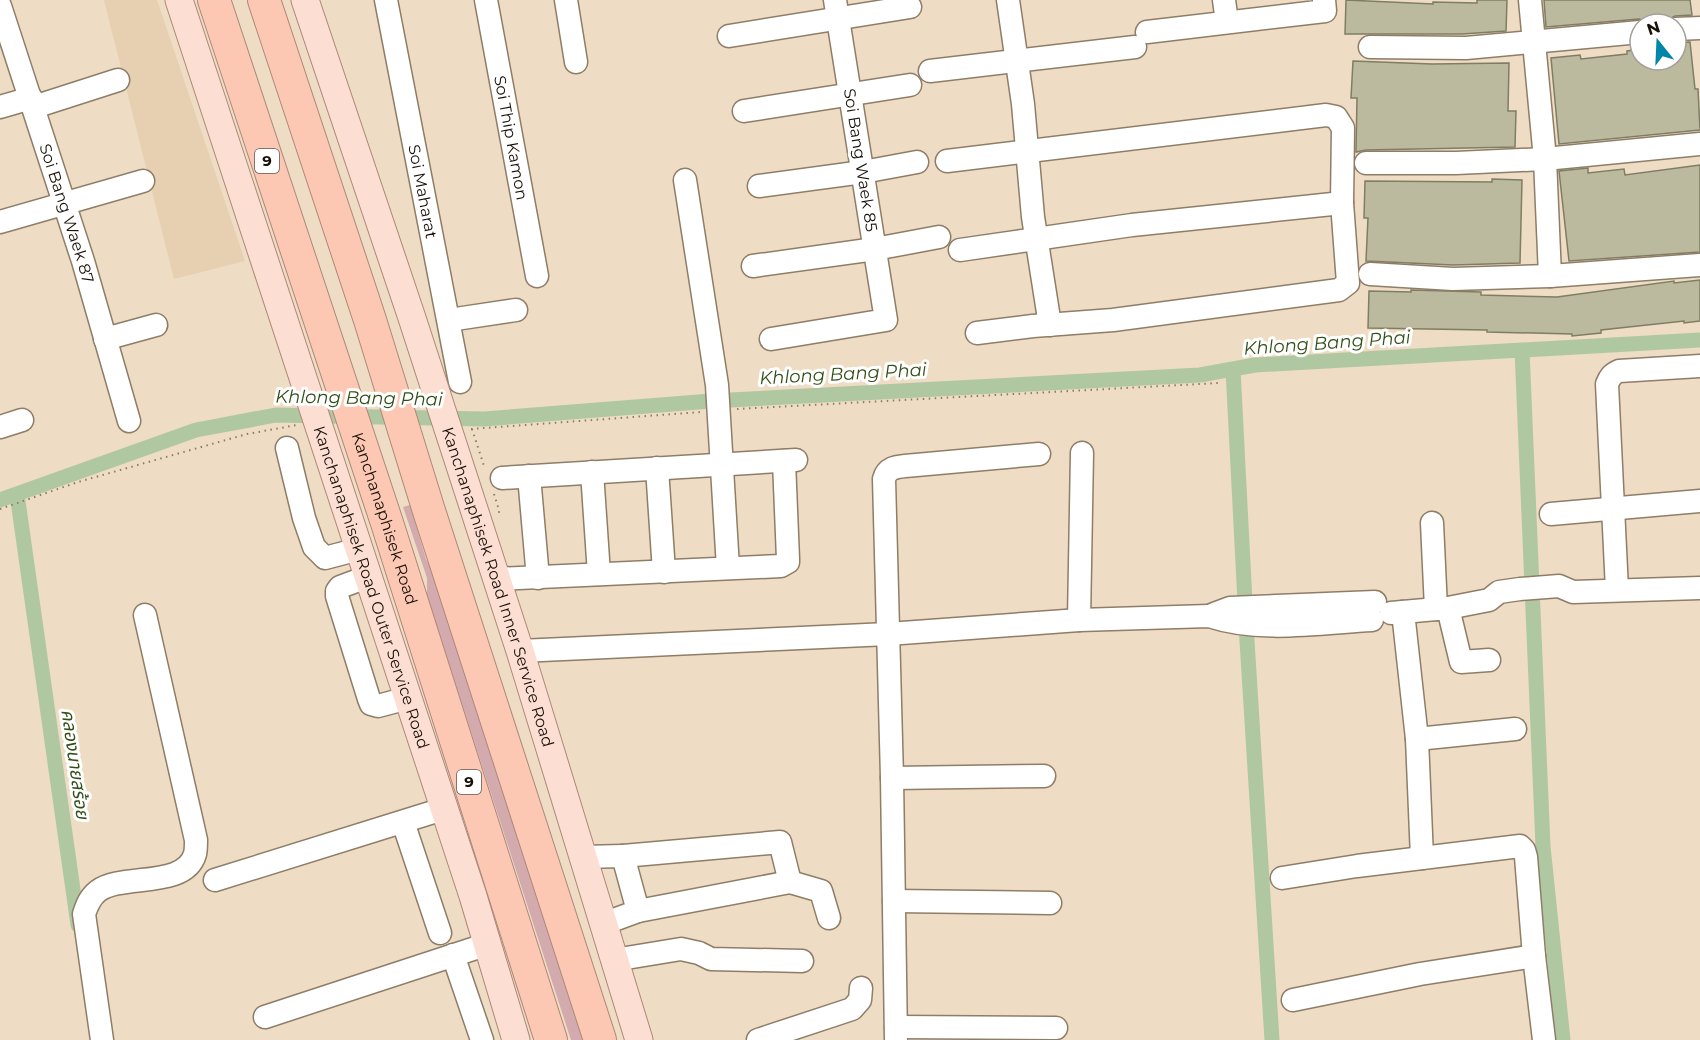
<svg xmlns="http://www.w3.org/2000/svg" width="1700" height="1040" viewBox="0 0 1700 1040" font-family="Montserrat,'Noto Sans Thai',sans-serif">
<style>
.built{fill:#e7cfb1}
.green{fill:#d3abaf}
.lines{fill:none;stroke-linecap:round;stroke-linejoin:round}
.canal{stroke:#b0c8a1;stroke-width:15}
.building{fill:#bcba9e;stroke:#7f7d63;stroke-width:1.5}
.minor-casing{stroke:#8e7d67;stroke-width:25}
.major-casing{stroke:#ac8878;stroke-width:29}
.highway-casing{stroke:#ac8878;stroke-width:34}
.path{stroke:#897c6b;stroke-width:2;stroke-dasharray:1.5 4.5;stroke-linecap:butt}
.minor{stroke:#fff;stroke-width:22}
.major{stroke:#fdded2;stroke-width:27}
.highway{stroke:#fcc8b4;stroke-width:32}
.labels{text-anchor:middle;stroke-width:6;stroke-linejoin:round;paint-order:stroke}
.shield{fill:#fff;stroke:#5d5852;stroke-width:1.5}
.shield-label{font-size:15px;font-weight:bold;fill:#171008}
.street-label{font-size:16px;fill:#171008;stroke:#fff}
.water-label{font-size:18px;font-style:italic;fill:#315018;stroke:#fff}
</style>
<rect width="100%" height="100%" fill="#efdcc4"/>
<path class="built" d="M104,0H157L245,261L174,279Z"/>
<path class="green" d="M410,505L426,559L435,576L588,1040H571L427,596V578L403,507Z"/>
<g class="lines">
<path class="canal" d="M1522,350L1543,846L1563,1040
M1233,369L1247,641L1272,1040
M17,494L78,925
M0,500L196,430L276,415L484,419L711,401L1200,375L1255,365L1700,340"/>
</g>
<path class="building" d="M1346,0L1433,4V2L1477,3V0H1507L1506,31L1462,34H1345Z
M1544,0H1690L1692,15L1675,16L1666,21L1654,22V24L1639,19L1546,27Z
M1690,42L1695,89H1698L1700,130L1559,144L1551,58L1580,55L1581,59L1627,54V51L1640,49V60H1676V43Z
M1353,61L1432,64L1509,63L1508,111H1516L1515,147L1366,150L1356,152L1357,98H1351Z
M1700,165V252L1569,261L1559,171L1588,168V173L1624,169L1625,175Z
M1492,179L1522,180L1520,263L1453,265L1366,261L1368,218H1364L1365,181L1492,182Z
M1700,280V321L1684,323V321L1601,330V333L1572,336V334L1487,332V330L1368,328L1369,291L1411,292V290L1481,292V295L1557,297L1674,281V283Z"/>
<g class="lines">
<g class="minor-casing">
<g id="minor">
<path id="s1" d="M386,0L460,382"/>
<path id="s2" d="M486,0L537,276"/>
<path d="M566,0L576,62"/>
<path d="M1008,0L1023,104L1033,217L1050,325"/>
<path d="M1224,0L1227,22"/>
<path d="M1530,0L1545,159L1550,276"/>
<path id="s3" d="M0,6L83,261L129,421"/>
<path d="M1676,29L1700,28"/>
<path d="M1147,32L1325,11L1324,0"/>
<path d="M729,36L910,7"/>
<path d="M1370,47L1466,48L1640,32"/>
<path d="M930,71L1135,47"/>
<path d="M0,107L31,98"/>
<path d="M34,107L118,80"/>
<path d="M744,111L910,85"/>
<path d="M947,161L1326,115L1336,117L1343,128L1342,203L1348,283L1339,290L1113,320L1033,326L977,333"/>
<path d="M1366,163H1456L1545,159L1700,144"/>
<path d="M685,180L717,385L728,568"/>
<path d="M759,186L863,172L917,162"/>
<path d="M0,222L143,181"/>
<path d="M960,250L1132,225L1342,203"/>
<path d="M753,266L875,249L939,237"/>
<path d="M1370,274L1453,279L1550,276L1700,265"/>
<path d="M449,320L516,310"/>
<path d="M105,339L156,325"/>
<path d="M771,339L886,320L835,0"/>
<path d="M0,427L22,420"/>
<path d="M287,448L304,518L314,547L325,558L359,549"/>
<path d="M657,468L664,572"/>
<path d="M592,472L599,574"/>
<path d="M529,476L538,578"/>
<path d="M502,478L796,460"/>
<path d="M1551,514L1700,501"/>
<path d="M1432,523L1436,609"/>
<path d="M367,577L340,587L337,591V596L369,699L371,704L378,706L408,698"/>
<path d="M496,579L781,566L788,562V559L784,461"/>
<path d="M1617,590L1607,384C1610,377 1612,374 1619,371L1700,366"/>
<path d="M1448,608L1461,662L1489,660"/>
<path d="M1403,612L1417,739L1422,858"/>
<path d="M1391,613L1448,608L1489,600L1499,592L1520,589L1559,586L1573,592L1700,588"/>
<path d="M1214,614L1230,608L1375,602"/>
<path d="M1079,620L1082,453"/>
<path d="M520,651L888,634L1079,620L1209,616C1260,633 1319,623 1372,620"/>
<path d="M1417,739L1515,729"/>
<path d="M892,778L1044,776"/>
<path d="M403,822L440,933"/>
<path d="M623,856L780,842L790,882L638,911"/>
<path d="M582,857L623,856L638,911L603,924"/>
<path d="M1282,878L1357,866L1520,846L1524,850L1526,857L1534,956L1544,1040"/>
<path d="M215,880L443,809"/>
<path d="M790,882L821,891L829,918"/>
<path d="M894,901L1050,903"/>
<path d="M453,955L482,1040"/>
<path d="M614,960L681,949L699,953L711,959L802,961"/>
<path d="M1293,1000L1420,974L1534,956"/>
<path d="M265,1017L488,944"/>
<path d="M896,1027L1056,1028"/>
<path d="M102,1040L84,914C87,905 90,897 98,891C122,873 185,889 195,854C196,850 196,845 196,840L145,615"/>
<path d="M758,1040L852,1009L860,1000L861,988"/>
<path d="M896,1040L892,778L884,479C887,468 895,467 905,466L1039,454"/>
</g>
</g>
<g class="major-casing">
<g id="major">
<path id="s4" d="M179,0L473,896L516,1040"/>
<path id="s5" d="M305,0L412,318L520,651L639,1040"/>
</g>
</g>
<g class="highway-casing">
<g id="highway">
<path id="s6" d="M214,0L387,523L551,1040"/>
<path d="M264,0L370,320L429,511L600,1040"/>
</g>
</g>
<path class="path" d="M737,409L1218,383
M471,429L701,412
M472,429L485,469
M494,494L499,510V517
M0,509L78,482L247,434L297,425"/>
<use href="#minor" class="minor"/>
<use href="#major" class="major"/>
<use href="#highway" class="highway"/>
</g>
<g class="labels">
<g class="shield">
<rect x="255" y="149" width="24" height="24" rx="4.5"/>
<rect x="457" y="770" width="24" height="24" rx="4.5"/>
</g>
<g class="shield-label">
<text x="267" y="166">9</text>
<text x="469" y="787">9</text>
</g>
<g class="street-label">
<text dy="6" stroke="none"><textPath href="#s2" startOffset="140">Soi Thip Kamon</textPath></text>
<text transform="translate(861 160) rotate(81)" y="6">Soi Bang Waek 85</text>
<text dy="6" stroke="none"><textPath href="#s1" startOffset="195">Soi Maharat</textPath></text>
<text dy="6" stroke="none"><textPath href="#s3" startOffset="218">Soi Bang Waek 87</textPath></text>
<text dy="6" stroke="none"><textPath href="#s6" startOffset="546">Kanchanaphisek Road</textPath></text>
<text dy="6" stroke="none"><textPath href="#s5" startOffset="618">Kanchanaphisek Road Inner Service Road</textPath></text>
<text dy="6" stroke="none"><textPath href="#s4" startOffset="618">Kanchanaphisek Road Outer Service Road</textPath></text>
</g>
<g class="water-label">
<text transform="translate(1327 343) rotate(-4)" y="6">Khlong Bang Phai</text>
<text transform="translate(843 374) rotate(-3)" y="6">Khlong Bang Phai</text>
<text transform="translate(359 398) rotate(1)" y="6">Khlong Bang Phai</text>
<text transform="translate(75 764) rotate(82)" y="6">คลองนายสร้อย</text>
</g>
</g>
<g transform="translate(1658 42) rotate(342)"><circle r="28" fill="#ffffff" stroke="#a29f9c" stroke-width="1.5"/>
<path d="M0-4.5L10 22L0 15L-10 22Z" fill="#0185a8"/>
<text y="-9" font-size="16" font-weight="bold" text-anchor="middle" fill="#171008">N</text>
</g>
</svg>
